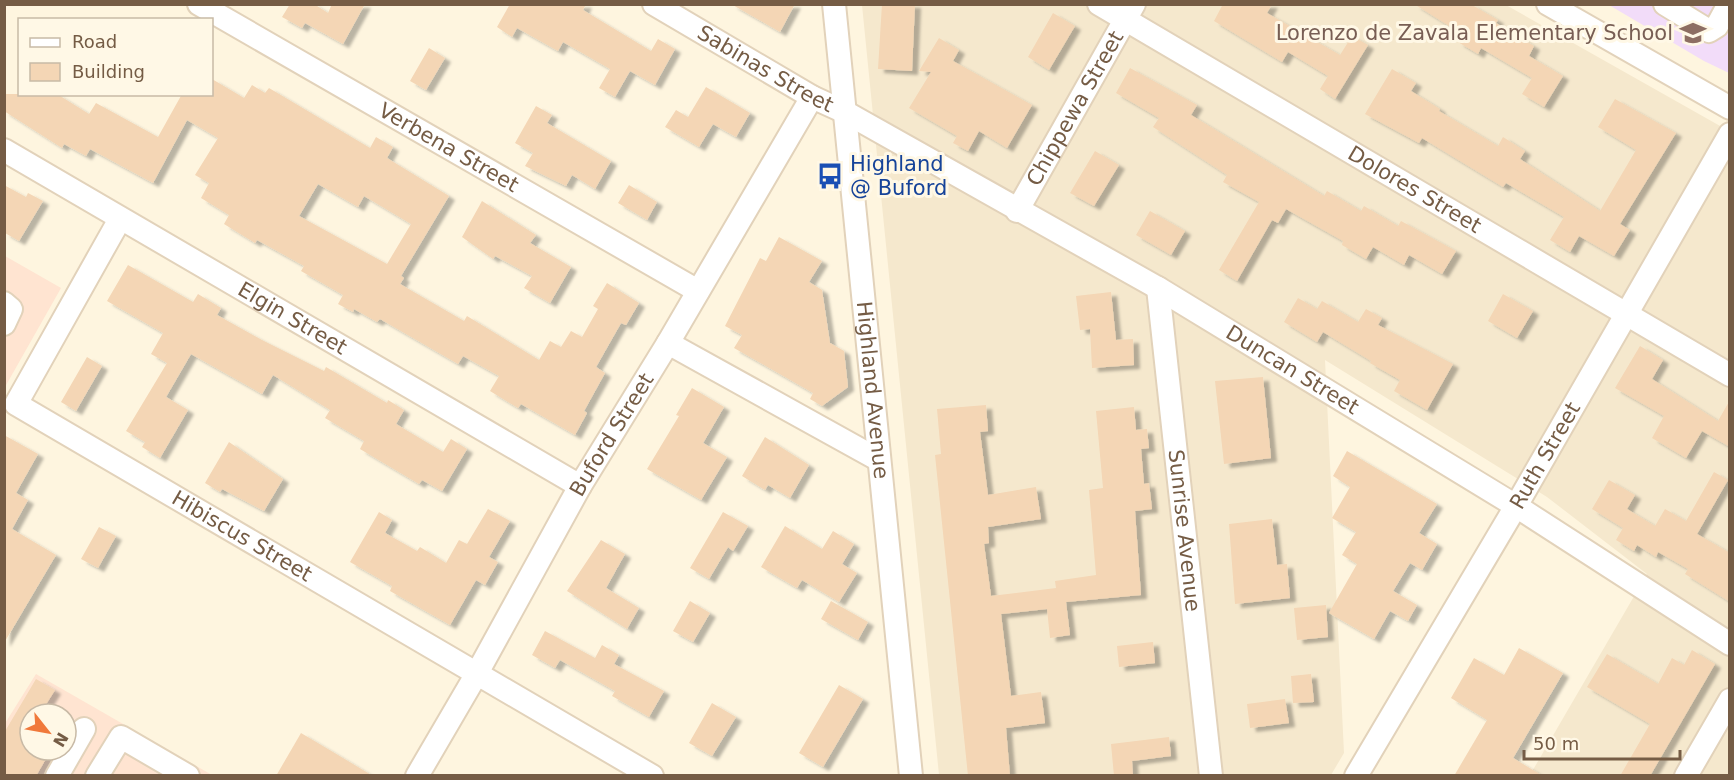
<svg xmlns="http://www.w3.org/2000/svg" width="1734" height="780" viewBox="0 0 1734 780" font-family="'DejaVu Sans',sans-serif">
<style>
.residential{fill:#f5e8cd}
.commercial{fill:#ffe4d1;fill-rule:evenodd}
.education{fill:#f2dcf9}
.building{fill:#f4d6b5;fill-rule:evenodd;filter:url(#shadow)}
.lines{fill:none;stroke-linecap:round;stroke-linejoin:round}
.minor-casing{stroke:#e2d2ba;stroke-width:26}
.minor{stroke:#fff;stroke-width:22}
.labels{text-anchor:middle;stroke-width:6;stroke-linejoin:round;paint-order:stroke}
.education-label{font-size:21px;fill:#785e54;stroke:#fff8e6;text-anchor:end}
.street-label{font-size:21px;fill:#755c45;stroke:#fff8e6}
.transit-label{font-size:21px;fill:#164399;stroke:#fff8e6;text-anchor:start}
</style>
<defs>
<filter id="shadow"><feDropShadow dx="6" dy="4" stdDeviation="1.5" flood-color="#0004"/></filter>
</defs>
<rect width="100%" height="100%" fill="#fef5df"/>
<path class="residential" d="M862,5H1506L1729,131V775H1530L1647,574L1547,497L1325,360L1344,753L1331,775H939Z"/>
<path class="commercial" d="M5,256L61,288L5,387Z
M36,674L212,775H5L4,725ZM30,714H66V750H30Z"/>
<path class="education" d="M1609,5H1729V73L1704,61Z"/>
<path class="building" d="M290,4H314L328,13L332,4H365L343,44L305,23L302,28L282,17Z
M510,4H586L583,10L651,51L658,39L675,49L655,85L630,71L615,97L599,88L610,69L563,42L558,51L517,28L512,37L497,27Z
M731,4H795L780,32Z
M882,4H915L912,71L878,69Z
M1223,4H1272L1267,13L1340,55L1352,36L1368,45L1335,99L1320,89L1328,76L1288,52L1282,62L1214,21Z
M1414,4L1472,5L1498,20L1496,23L1534,46L1529,56L1563,76L1544,107L1522,94L1532,78L1481,48L1478,54L1458,42L1462,34Z
M1053,13L1075,26L1049,70L1028,57Z
M939,38L959,50L953,61L1032,105L1007,148L979,131L968,151L953,143L957,136L909,108L931,72L919,71Z
M429,48L445,58L426,90L410,81Z
M1130,68L1197,105L1191,115L1324,196L1327,191L1361,211L1364,206L1398,226L1401,221L1456,251L1442,274L1409,255L1404,265L1373,247L1366,259L1342,245L1343,241L1286,209L1278,223L1272,220L1237,281L1219,270L1259,202L1223,182L1227,175L1153,127L1159,118L1116,93Z
M1392,69L1416,83L1411,91L1440,109L1439,111L1498,146L1503,137L1525,151L1520,159L1600,211L1636,150L1598,127L1615,99L1676,133L1620,224L1630,230L1614,256L1579,236L1570,252L1550,240L1564,217L1506,183L1503,187L1422,138L1419,143L1365,114Z
M212,79L244,98L252,85L265,93L269,88L370,148L376,137L393,147L387,158L449,196L401,276L404,278L400,284L464,321L467,316L539,360L550,341L561,347L571,331L582,337L598,309L593,306L607,283L639,303L626,325L621,323L596,367L605,373L584,411L587,413L575,435L521,404L518,408L490,391L499,376L463,356L458,364L380,319L377,322L354,309L353,312L338,304L343,295L301,271L304,266L257,240L255,243L224,224L229,215L201,198L209,183L195,175L218,138L187,120L153,183L90,149L86,156L64,144L62,148L4,111V94H57L89,114L96,103L158,137L182,94H212ZM318,184L358,207L364,196L411,224L387,264L299,216Z
M706,87L750,113L736,137L713,124L699,147L665,127L676,110L688,117Z
M536,106L552,115L547,123L611,161L595,189L572,175L566,186L525,166L533,153L515,143Z
M1095,151L1119,165L1094,206L1070,193Z
M4,185L26,197L28,193L43,201L19,241L5,233Z
M629,185L657,202L647,220L618,203Z
M482,201L536,235L530,243L571,267L550,303L524,288L532,276L495,256L493,259L462,237Z
M1150,211L1185,231L1171,255L1136,235Z
M779,237L822,261L809,282L822,290L830,343L844,351L848,387L822,406L810,399L813,393L734,348L742,335L725,326L760,258L766,261Z
M128,265L193,302L198,294L221,308L217,315L262,340L324,371L326,367L387,403L388,400L404,410L396,424L443,452L451,439L467,449L442,491L422,480L419,484L360,449L364,441L325,418L330,410L273,375L262,394L191,354L166,397L188,410L160,458L142,447L145,442L126,431L167,363L151,354L163,333L107,301Z
M1111,292L1116,340L1133,339L1134,365L1092,368L1090,329L1080,330L1076,296Z
M1503,294L1533,311L1517,338L1488,321Z
M1298,298L1317,309L1322,301L1358,322L1366,309L1382,318L1378,325L1453,364L1427,410L1394,391L1400,380L1370,363L1371,361L1323,332L1317,342L1284,322Z
M1640,346L1663,360L1652,379L1718,421L1730,400V447L1702,431L1686,458L1652,438L1664,416L1615,388Z
M87,357L102,366L76,411L61,402Z
M1263,377L1271,458L1224,464L1215,381Z
M692,388L724,407L703,443L727,457L701,500L647,469L679,416L676,415Z
M986,405L988,431L980,432L988,495L1036,487L1041,519L988,527L989,543L984,544L991,596L1056,588L1055,581L1096,575L1089,490L1103,488L1096,411L1134,407L1136,430L1147,429L1149,448L1141,449L1144,484L1149,483L1152,509L1135,511L1141,595L1066,602L1070,635L1050,638L1047,609L1001,614L1011,696L1041,692L1045,723L1006,728L1010,776H968L935,455L941,454L937,409Z
M4,435L38,454L16,493L28,500L12,529L56,555L4,643Z
M765,437L809,465L790,498L768,485L765,490L742,476Z
M229,442L283,479L264,511L222,489L220,492L205,483Z
M1347,451L1437,504L1419,533L1437,544L1422,570L1410,563L1393,591L1417,605L1408,621L1390,611L1374,639L1329,613L1357,564L1342,555L1356,532L1332,518L1350,487L1333,476Z
M1714,472L1728,480L1697,534L1730,553V602L1685,574L1688,569L1658,552L1656,557L1637,545L1634,551L1616,540L1623,528L1592,509L1609,480L1635,495L1627,509L1655,526L1665,509L1686,521Z
M488,509L510,521L489,557L498,562L485,585L476,580L450,625L390,591L392,586L350,562L379,512L392,520L385,533L417,551L420,547L446,563L459,540L467,544Z
M723,512L748,526L733,551L728,547L709,579L690,568Z
M1272,519L1277,565L1287,564L1290,598L1235,604L1229,524Z
M785,526L822,549L833,531L854,544L842,564L857,573L839,602L802,580L797,588L761,567Z
M99,527L116,536L98,568L81,559Z
M601,540L625,554L606,588L639,608L627,629L567,591Z
M690,601L710,613L693,642L673,631Z
M831,601L868,622L858,640L821,619Z
M1326,605L1328,637L1297,640L1294,608Z
M545,631L595,658L602,645L619,655L614,664L664,691L649,717L612,696L615,691L560,660L555,668L532,655Z
M1153,642L1155,663L1119,667L1117,646Z
M1519,648L1563,673L1513,758L1543,776H1454L1487,720L1451,698L1474,658L1504,675Z
M1692,650L1715,664L1650,776H1620L1650,724L1587,687L1607,654L1658,684L1672,658L1684,665Z
M1311,674L1314,702L1293,703L1291,676Z
M36,679L55,690L40,714H30V750H51L36,776H4V733Z
M839,685L863,699L823,767L799,753Z
M1285,699L1289,723L1250,728L1247,704Z
M712,703L736,717L712,756L689,743Z
M301,733L338,755L373,776H276Z
M1169,737L1171,756L1132,761L1133,776H1114L1111,744Z"/>
<g class="lines">
<g class="minor-casing">
<g id="minor">
<path id="s1" d="M199,4L698,291"/>
<path id="s2" d="M654,4L812,97L845,112L1158,288L1516,506L1730,644"/>
<path id="s3" d="M834,4L911,776"/>
<path id="s4" d="M1099,4L1730,375"/>
<path d="M1548,4L1730,108"/>
<path d="M1665,4L1709,31L1717,26L1729,4"/>
<path id="s5" d="M4,150L580,486"/>
<path id="s6" d="M1017,211L1134,4"/>
<path id="s7" d="M120,219L16,404L652,776"/>
<path id="s8" d="M1158,288L1211,776"/>
<path d="M4,303L11,309L4,324"/>
<path d="M668,343L879,460"/>
<path d="M57,776L84,729"/>
<path d="M97,776L121,737L188,776"/>
<path id="s9" d="M417,776L476,675L580,486L668,343L812,97"/>
<path id="s10" d="M1356,776L1516,506L1730,134"/>
<path d="M1686,776L1730,700"/>
</g>
</g>
<use href="#minor" class="minor"/>
</g>
<defs>
<g id="school-bare" transform="scale(2.07)"><path d="M0-5L7-2L0 1L-7-2ZM-4 1L0 2.5L4 1V4Q0 6-4 4Z" fill="#8d6e63" stroke="#fff8e6" stroke-width="2.5" paint-order="stroke"/></g>
<g id="bus-bare" transform="scale(2.07)"><path d="M-5-6H5V4H4V6H2V4H-2V6H-4V4H-5ZM-3.5-4V0h7V-4ZM-3.5 1.2v1.5H-2V1.2ZM2 1.2v1.5H3.5V1.2Z" fill="#1a4fb4" stroke="#fff8e6" stroke-width="2.5" paint-order="stroke"/></g>
</defs>
<g fill-rule="evenodd">
<use href="#school-bare" x="1693" y="33"/>
<use href="#bus-bare" x="830" y="176"/>
</g>
<g class="labels">
<g class="education-label">
<text x="1673" y="40">Lorenzo de Zavala Elementary School</text>
</g>
<g class="street-label">
<text dy="7" stroke="none"><textPath href="#s2" startOffset="129">Sabinas Street</textPath></text>
<text dy="7" stroke="none"><textPath href="#s6" startOffset="118">Chippewa Street</textPath></text>
<text dy="7" stroke="none"><textPath href="#s1" startOffset="288">Verbena Street</textPath></text>
<text dy="7" stroke="none"><textPath href="#s4" startOffset="366">Dolores Street</textPath></text>
<text dy="7" stroke="none"><textPath href="#s5" startOffset="334">Elgin Street</textPath></text>
<text dy="7" stroke="none"><textPath href="#s2" startOffset="736">Duncan Street</textPath></text>
<text dy="7" stroke="none"><textPath href="#s3" startOffset="388">Highland Avenue</textPath></text>
<text dy="7" stroke="none"><textPath href="#s9" startOffset="393">Buford Street</textPath></text>
<text dy="7" stroke="none"><textPath href="#s10" startOffset="372">Ruth Street</textPath></text>
<text dy="7" stroke="none"><textPath href="#s8" startOffset="244">Sunrise Avenue</textPath></text>
<text dy="7" stroke="none"><textPath href="#s7" startOffset="474">Hibiscus Street</textPath></text>
</g>
<g class="transit-label">
<text x="850" y="171">Highland<tspan x="850" dy="24">@ Buford</tspan></text>
</g>
</g>
<rect width="1734" height="780" fill="none" stroke="#755c45" stroke-width="12"/>
<rect x="18" y="18" width="195" height="78" fill="#fff8e6" stroke="#c8baa6" stroke-width="1.5"/>
<rect x="30" y="38" width="30" height="9" fill="#ffffff" stroke="#c8baa6" stroke-width="1.5"/>
<text x="72" y="48" font-size="18" fill="#755c45">Road</text>
<rect x="30" y="63" width="30" height="18" fill="#f4d6b5" stroke="#c8baa6" stroke-width="1.5"/>
<text x="72" y="78" font-size="18" fill="#755c45">Building</text>
<g transform="translate(48 732) rotate(121)"><circle r="28" fill="#fff8e6" stroke="#c8baa6" stroke-width="1.5"/>
<path d="M0-4.5L10 22L0 15L-10 22Z" fill="#f0793b"/>
<text y="-9" font-size="16" font-weight="bold" text-anchor="middle" fill="#755c45">N</text>
</g>
<path d="M1524 750v9h156v-9" fill="none" stroke="#755c45" stroke-width="3"/>
<text x="1533" y="750" font-size="18" fill="#755c45" stroke="#fff8e6" stroke-width="4.5" paint-order="stroke">50 m</text>
</svg>
